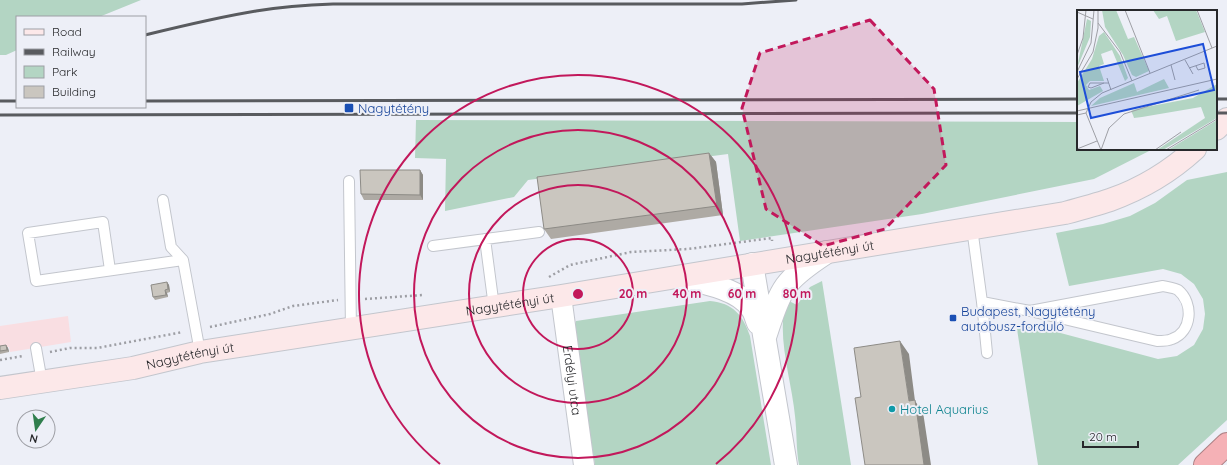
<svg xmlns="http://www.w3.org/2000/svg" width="1227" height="465" viewBox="0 0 1227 465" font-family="Quicksand,sans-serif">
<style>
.industrial{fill:#f9dee2}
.green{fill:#b3d5c3}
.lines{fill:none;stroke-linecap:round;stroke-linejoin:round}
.service-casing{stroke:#c3c6cd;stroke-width:12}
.minor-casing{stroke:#c3c6cd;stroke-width:22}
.tertiary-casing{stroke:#c3c6cd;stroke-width:24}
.secondary-casing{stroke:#c3c6cd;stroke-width:24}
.motorway-casing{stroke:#ad8185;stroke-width:24}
.path{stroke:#9d9ea4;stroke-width:2.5;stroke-dasharray:2 3;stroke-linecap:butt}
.service{stroke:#fff;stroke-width:10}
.minor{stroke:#fff;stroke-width:20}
.tertiary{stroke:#fff;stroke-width:22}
.secondary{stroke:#fce8e9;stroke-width:22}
.motorway{stroke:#f5b1b6;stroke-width:22}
.rail{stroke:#595b5f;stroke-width:3}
.wall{fill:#aeaaa4}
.shaded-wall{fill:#8d8b86}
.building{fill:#cac6bf;stroke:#8d8b86}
.marked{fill:#c2185b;fill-opacity:0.2;stroke:#c2185b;stroke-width:3;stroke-dasharray:8 5;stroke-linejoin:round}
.ring{fill:none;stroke:#c2185b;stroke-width:2}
.transit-dot{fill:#1a4fb4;stroke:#edeff7;stroke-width:1.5}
.culture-dot{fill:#0f9aa8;stroke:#edeff7;stroke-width:1.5}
.labels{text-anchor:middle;stroke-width:4;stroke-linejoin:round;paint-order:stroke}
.transit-label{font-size:13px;fill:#164399;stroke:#edeff7;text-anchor:start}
.street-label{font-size:13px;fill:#27282b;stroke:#edeff7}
.culture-label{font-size:13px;fill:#0d838f;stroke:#edeff7;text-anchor:start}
.inset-road{fill:none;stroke:#9e9fa5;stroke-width:1}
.view{fill:#1d4ed8;fill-opacity:0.15;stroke:#1d4ed8;stroke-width:2}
.inset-edge{fill:none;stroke:#27282b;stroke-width:2}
.centre{fill:#c2185b;stroke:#edeff7;stroke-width:2}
.ring-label{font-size:12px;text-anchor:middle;font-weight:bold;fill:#c2185b;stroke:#edeff7;stroke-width:4;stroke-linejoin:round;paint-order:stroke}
</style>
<rect width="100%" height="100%" fill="#edeff7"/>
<path class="industrial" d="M68,316L71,342L10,352L9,347L0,348V326Z"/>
<path class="green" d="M0,0H141L99,17H17V50L6,55H0Z
M416,120L1078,122V149H1153L1094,179L922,214L740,241L728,154L528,180L514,197L445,211L446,159L415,158Z
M1227,172V420L1178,465H1038L1017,329L1026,327H1038L1158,359L1177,356L1194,345L1203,329L1205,314L1203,299L1194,284L1181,274L1163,269L1069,286L1056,233L1103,224L1130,216L1155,203L1187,180Z
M822,281L851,465H799C796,449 797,432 795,416C792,381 775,333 787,300L797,305L810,287Z
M710,301C733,303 743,315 750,336L771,465H595L574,338V327L576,321Z"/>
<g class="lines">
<g class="service-casing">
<path id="service" d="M349,181L351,330
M163,200L171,247L183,260L200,352
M972,228L982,302L987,353
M485,239L494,307
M433,246L539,232
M110,270L103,222L28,233L36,281L183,260
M982,302L1030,311L1157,341C1161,341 1168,341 1172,339C1192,332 1194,303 1178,290C1175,288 1167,287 1163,286L1030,311
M36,348L42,382"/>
</g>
<g class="minor-casing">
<g id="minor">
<path id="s1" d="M561,296L584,465"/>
</g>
</g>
<g class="tertiary-casing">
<path id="tertiary" d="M752,264L786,465
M678,277C700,282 739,288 752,309C755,313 756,319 758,323
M765,337C771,320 776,300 786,286C796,272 813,262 827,252"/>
</g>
<g class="secondary-casing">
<g id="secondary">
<path d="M1216,129L1227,119"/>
<path id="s2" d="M0,388L133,368L200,352L561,296L1065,213C1080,209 1095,205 1110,200C1141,189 1171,171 1195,149"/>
</g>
</g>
<g class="motorway-casing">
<path id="motorway" d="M1205,465L1227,444"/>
</g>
<path class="path" d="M549,277L570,265L631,252L688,249L772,238V241
M365,299L423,295
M210,327L270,314L293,306L338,300
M50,352L70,348H97L183,332
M0,360L23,356"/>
<use href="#service" class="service"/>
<use href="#minor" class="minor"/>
<use href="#tertiary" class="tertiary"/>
<use href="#secondary" class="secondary"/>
<use href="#motorway" class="motorway"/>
<path class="rail" d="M145,35C182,26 219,17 256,11C281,7 307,5 333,4H742L796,0
M1216,99H1227
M0,101H17
M145,101L1078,99
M1216,113H1227
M0,115L1078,113"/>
</g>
<path class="wall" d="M709,153L716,162L723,215L551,239L544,229Z
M420,170L423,175V200H364L361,194Z
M167,282L169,285L170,292L167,293L168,297L155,300L153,297Z
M6,345L8,348L9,352L0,354V346Z"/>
<path class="shaded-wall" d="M709,153L716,162L723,215L717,206Z
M420,170L423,175V200L420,195Z
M167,282L169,285L170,292L168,289Z
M165,290L167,293L168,297L166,295Z
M900,341L909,354L915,401L923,412L931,465H924L909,401Z
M6,345L8,348L9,352L7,350Z"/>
<path class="building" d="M709,153L717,206L544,229L537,177Z
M360,170H420V195L361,194Z
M167,282L168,289L165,290L166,295L153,297L151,285Z
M900,341L909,401L915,400L924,465H865L855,398L861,397L854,348Z
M6,345L7,350L0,351V346Z"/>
<path class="marked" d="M870,20L934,89L946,165L885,229L823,246L766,209L742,108L760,53Z"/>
<g class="ring">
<circle cx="578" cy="294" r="55"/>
<circle cx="578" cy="294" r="109"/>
<circle cx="578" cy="294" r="164"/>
<path d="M440 464A219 219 0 1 1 716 464"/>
</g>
<g class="transit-dot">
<rect x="344" y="103" width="10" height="10" rx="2"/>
<rect x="949" y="314" width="8" height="8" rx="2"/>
</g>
<circle class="culture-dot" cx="892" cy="409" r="4"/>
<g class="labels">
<g class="transit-label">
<text x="358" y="113">Nagytétény</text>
<text x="961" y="316">Budapest, Nagytétény<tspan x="961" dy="15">autóbusz-forduló</tspan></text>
</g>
<g class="street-label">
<text dy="5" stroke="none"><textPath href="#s2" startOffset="841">Nagytétényi út</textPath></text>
<text dy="5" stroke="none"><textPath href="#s2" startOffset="517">Nagytétényi út</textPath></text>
<text dy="5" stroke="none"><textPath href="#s2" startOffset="193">Nagytétényi út</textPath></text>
<text dy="5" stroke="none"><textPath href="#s1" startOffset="85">Erdélyi utca</textPath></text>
</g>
<g class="culture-label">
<text x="900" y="414">Hotel Aquarius</text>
</g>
</g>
<g transform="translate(1077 10)">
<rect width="140" height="140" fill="#edeff7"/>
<path d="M25,0H39L51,29L57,27L72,61L59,67L55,65L46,45L28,17ZM76,0H119L128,22L99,31L90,6L82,9ZM10,9L14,11L13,27L0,58ZM27,22L43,46L51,68L48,71L35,40L24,44L27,54L22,56L27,71H13L9,75L12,80L23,76L26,81L0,96V73L15,49L22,26ZM87,69L92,78L14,96L23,88L57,73L60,82ZM140,74V108L86,140H80L128,108L124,97L65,107L57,108L56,105L54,101L59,99L116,88ZM140,110V140H91Z" fill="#b3d5c3"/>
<path class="inset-road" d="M48,0L73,63M120,0L135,38M0,2L16,9M21,13L43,42L55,71M0,45L6,28L9,0M108,50L116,64M94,55L98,70M112,58L127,53L128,58L121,60L119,56M0,62L14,33L17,0M30,68L34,80M0,69L16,42L21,18V0M27,73L14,78L11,77L13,73H32M0,101L140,69M9,103L24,140M0,105L9,103L14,92L25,83L140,36M0,139L20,131M24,140L32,118L47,104L122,80M78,140L104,122M89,140L140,109"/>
<path class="view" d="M126,34L137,80L14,108L3,62Z"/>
<rect width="140" height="140" class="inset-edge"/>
</g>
<circle cx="578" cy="294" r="6" class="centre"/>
<g class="ring-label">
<text x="633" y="298">20 m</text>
<text x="687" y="298">40 m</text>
<text x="742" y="298">60 m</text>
<text x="797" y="298">80 m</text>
</g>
<rect x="16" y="16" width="130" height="92" fill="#edeff7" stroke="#9e9fa5"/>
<rect x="24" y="29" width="20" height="6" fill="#fce8e9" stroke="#9e9fa5"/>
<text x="52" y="36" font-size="12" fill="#27282b">Road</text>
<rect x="24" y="49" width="20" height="6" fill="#595b5f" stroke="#9e9fa5"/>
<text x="52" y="56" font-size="12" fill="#27282b">Railway</text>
<rect x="24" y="66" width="20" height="12" fill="#b3d5c3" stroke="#9e9fa5"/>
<text x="52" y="76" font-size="12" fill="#27282b">Park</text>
<rect x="24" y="86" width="20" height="12" fill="#cac6bf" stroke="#9e9fa5"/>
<text x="52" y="96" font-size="12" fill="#27282b">Building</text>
<g transform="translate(36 429) rotate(193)"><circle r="19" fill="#edeff7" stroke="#9e9fa5"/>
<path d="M0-3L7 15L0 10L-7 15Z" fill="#307e4d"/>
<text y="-6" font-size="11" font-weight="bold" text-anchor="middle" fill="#27282b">N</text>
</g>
<path d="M1083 441v6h55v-6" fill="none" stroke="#27282b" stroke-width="2"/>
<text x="1089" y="441" font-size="12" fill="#27282b" stroke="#edeff7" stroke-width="3" paint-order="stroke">20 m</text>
</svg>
